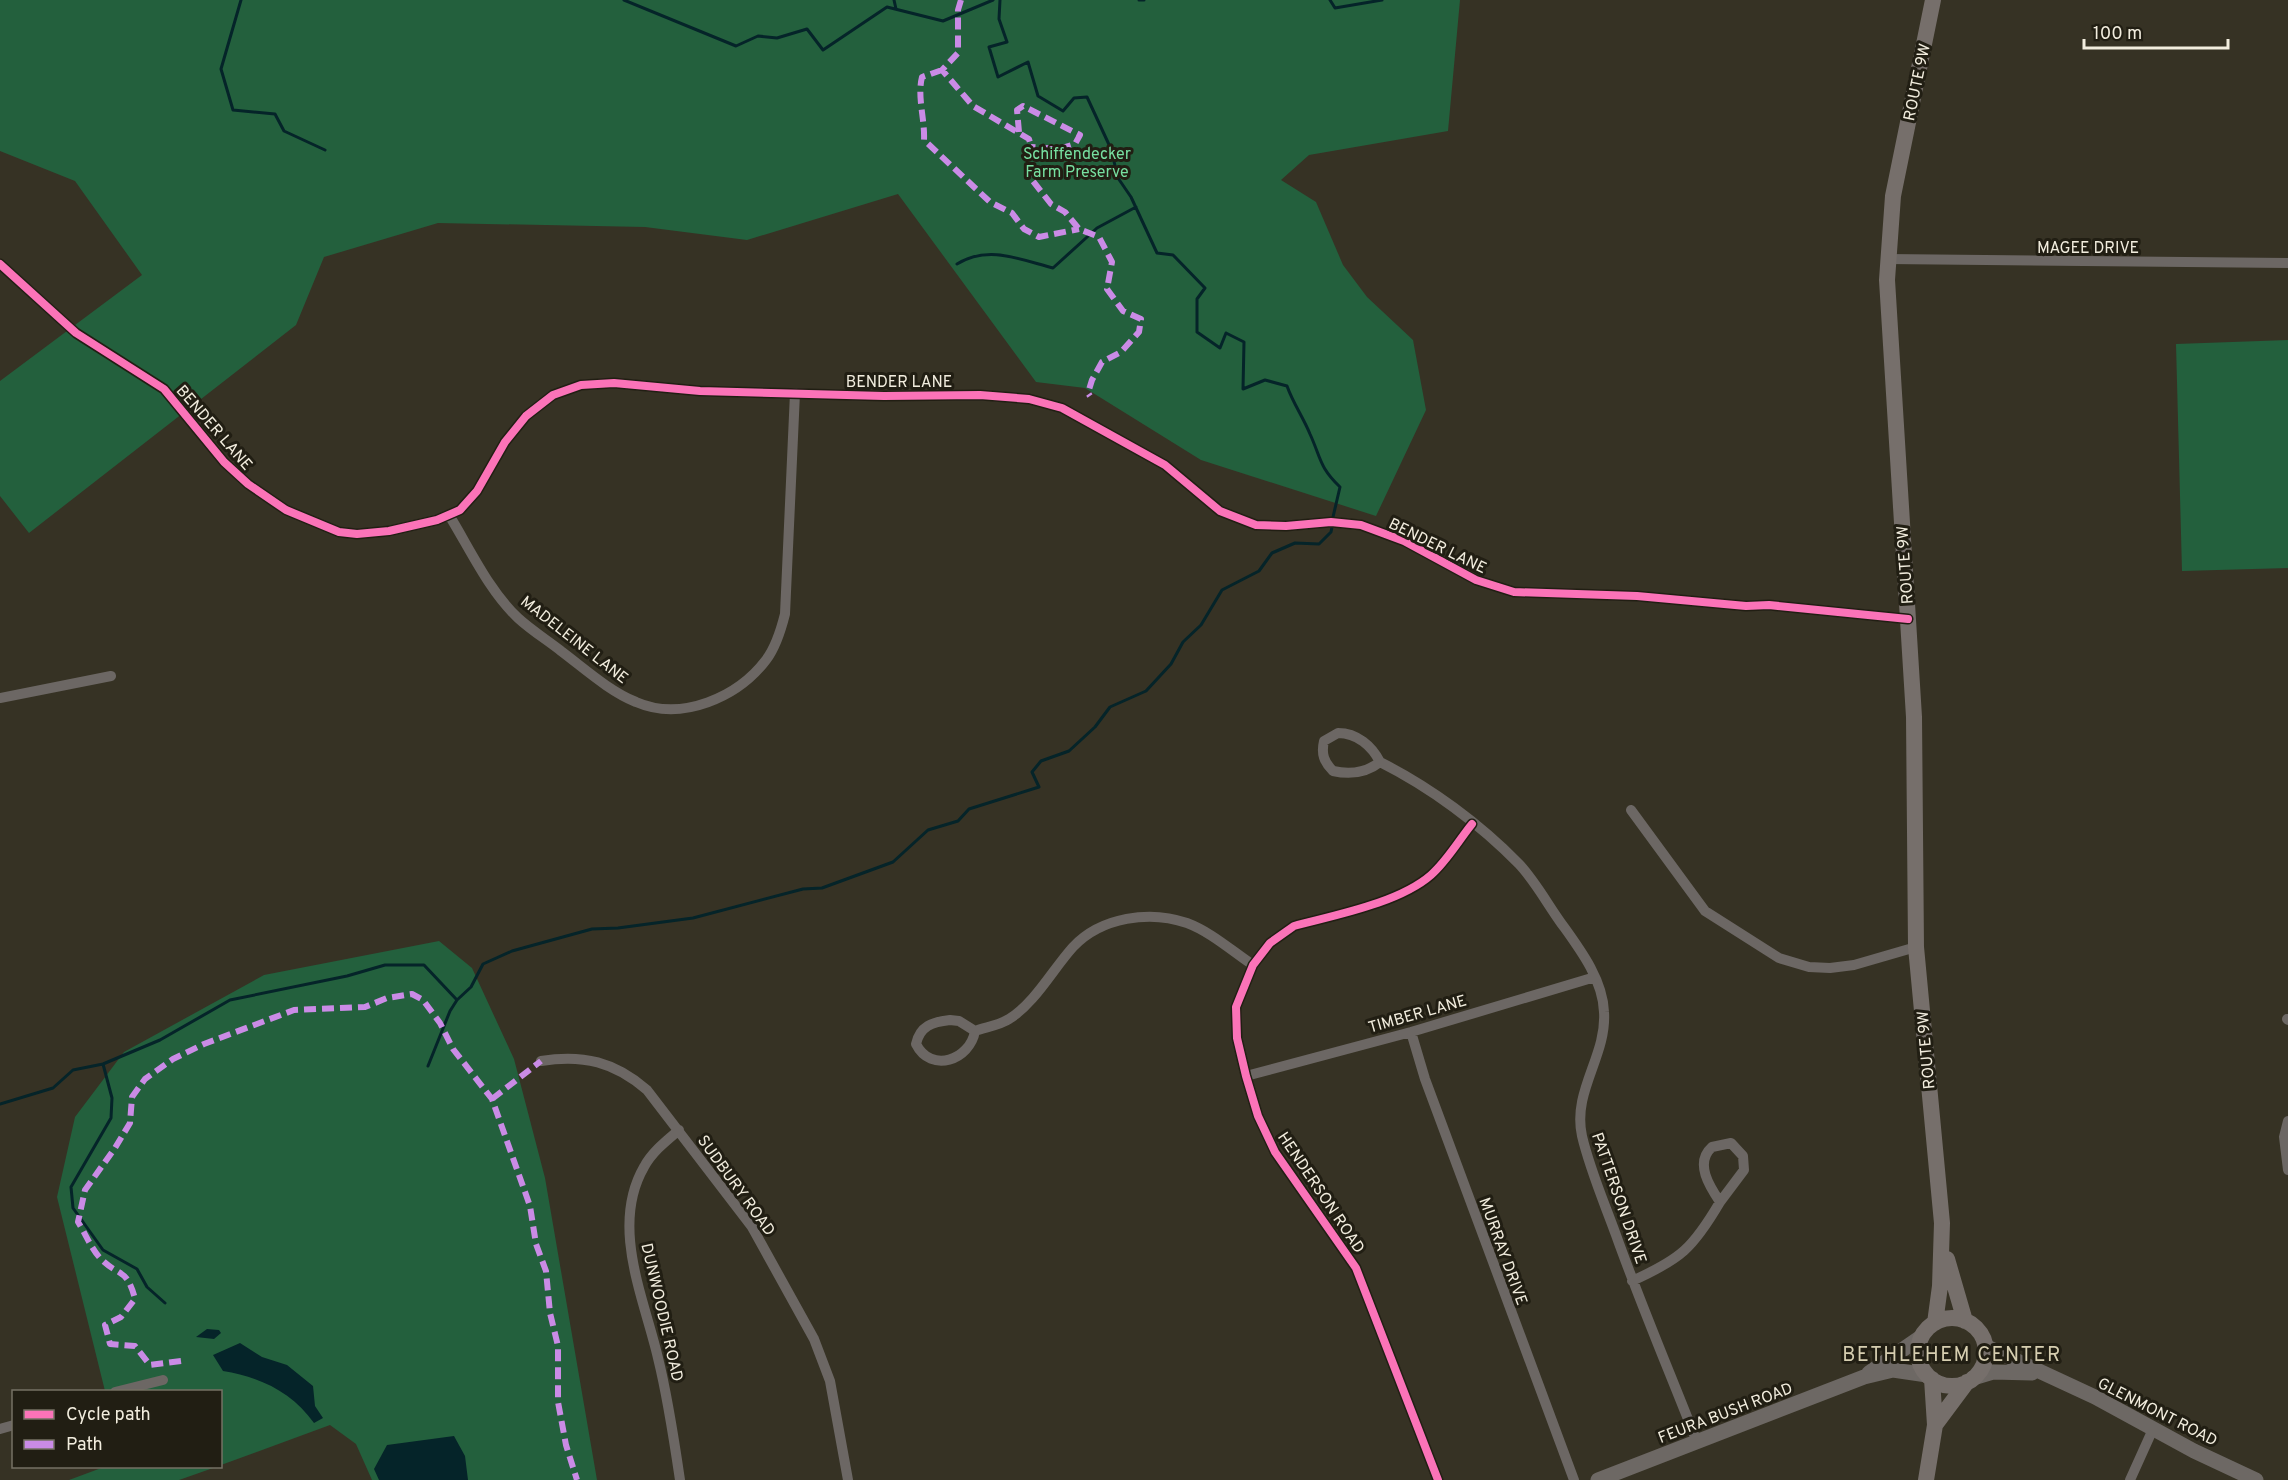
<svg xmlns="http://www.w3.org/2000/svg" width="2288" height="1480" viewBox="0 0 2288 1480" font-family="Overpass,sans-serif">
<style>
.green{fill:#23603d}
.water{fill:#052429}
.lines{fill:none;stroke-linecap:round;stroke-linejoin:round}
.stream{stroke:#052429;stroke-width:3}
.minor{stroke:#6c6764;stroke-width:10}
.secondary{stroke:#6d6864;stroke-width:15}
.primary{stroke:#766f6b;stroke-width:16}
.quiet{stroke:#ca8be6;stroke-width:6;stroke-dasharray:12 6;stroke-linecap:butt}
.cycleway-casing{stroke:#211e13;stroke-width:11}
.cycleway{stroke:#fb73b8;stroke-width:8}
.labels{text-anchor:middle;stroke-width:6;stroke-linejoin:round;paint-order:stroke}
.street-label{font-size:16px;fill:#f2edde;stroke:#211e13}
.park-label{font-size:16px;fill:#77e0a1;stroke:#211e13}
.quarter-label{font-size:20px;letter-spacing:1.5px;fill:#d6ceb0;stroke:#211e13}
</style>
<rect width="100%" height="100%" fill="#363224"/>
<path class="green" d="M0,0H1460L1448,131L1309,155L1281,180L1316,202L1343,265L1367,297L1413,340L1426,410L1376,516L1201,460L1085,388L1036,382L898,194L747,240L645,227L438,223L324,257L296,325L29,533L0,496V381L142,275L75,181L0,151Z
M2288,340V568L2182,571L2176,344Z
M439,941L472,968L514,1059L545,1178L597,1480H372L356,1444L330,1425L221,1465L220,1392L105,1391L57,1197L75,1117L124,1052L264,975Z
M104,1467V1466L216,1467L179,1480H69Z"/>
<path class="water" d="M207,1329L219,1330L221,1333L214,1339L196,1337Z
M240,1343L262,1357L287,1365L313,1386L315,1406L323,1418L314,1423C292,1392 260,1377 223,1371L213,1355Z
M454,1436L465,1456L468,1480H379L374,1469L387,1445Z"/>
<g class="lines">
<path class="stream" d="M241,0L221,69L233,110L275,114L284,131L325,150
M624,0L736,46L758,36L777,38L807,29L823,50L887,7L943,21L993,0
M894,0L896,9
M1000,0L999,19L1007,42L989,47L998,77L1028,62L1038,96L1063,111L1074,98L1087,97L1111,149L1118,178L1131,197L1157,253L1173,255L1205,288L1197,299V332L1220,348L1226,333L1244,342L1243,389L1265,380L1287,386C1293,403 1303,417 1310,434C1321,458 1319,467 1340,487L1333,517
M1139,0H1144
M1330,0L1335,8L1382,0
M957,264C988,245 1019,259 1053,268L1097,228L1136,207
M103,1064L112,1098L111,1118L71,1187L73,1208L103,1250L137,1269L147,1287L165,1303
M428,1066L450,1011L457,1000
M0,1104L53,1088L73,1070L103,1064L160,1040L230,1000L347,976L385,965H424L457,1000L471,987L483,964L512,951L592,929L618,928L693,918L803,889L822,888L893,862L928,830L958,821L969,809L1039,787L1032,772L1041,761L1069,751L1095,727L1110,707L1146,691L1171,664L1183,642L1201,625L1222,590L1259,571L1272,553L1295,543L1319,544L1331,532L1332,527"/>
<path class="minor" d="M1887,259L2288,263
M0,264L76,333L164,389L224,462L248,484L286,510L339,532L357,534L389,531L437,520L460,510L477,491L505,442L526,416L553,395L581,385L614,383L700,391L884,396L980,395L1029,399L1062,408L1165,465L1220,511L1256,525L1286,526L1331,522L1361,525L1404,541L1476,580L1514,592L1637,596L1746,606L1769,605L1908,619
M449,515C470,549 489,591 518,618C531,630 547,640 561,651C585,669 609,691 636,702C682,722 738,697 766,660C776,647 781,630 785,614L795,393
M0,698L111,676
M1338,733C1357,733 1372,746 1380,762C1366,773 1351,775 1333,771C1324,762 1321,754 1324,741Z
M1380,762C1430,787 1480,824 1519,864C1536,882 1549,907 1564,927C1582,952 1603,981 1604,1012C1607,1056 1572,1091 1582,1136C1590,1170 1604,1202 1616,1235C1641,1305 1670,1373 1697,1442
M1631,810L1705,911L1779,958L1809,967L1830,968L1854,965L1916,947
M2287,1019L2288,1020
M950,1020L959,1021L975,1031C970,1060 931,1074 916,1044C920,1026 932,1022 950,1020Z
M975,1031C986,1027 1000,1025 1009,1019C1035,1003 1053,969 1073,947C1101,917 1150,910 1187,923C1211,932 1232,951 1253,965
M1411,1032L1425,1079L1574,1480
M541,1061C583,1054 615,1062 647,1090L752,1227L814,1339L830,1381L848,1480
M1246,1076L1411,1032L1595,977
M2288,1121L2284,1137L2288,1170
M679,1130C666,1141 652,1152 644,1167C610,1226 644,1298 658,1358C668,1398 674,1439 680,1480
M1731,1143L1743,1156L1744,1170L1720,1202C1710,1187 1694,1163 1712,1147Z
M1632,1281C1681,1259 1693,1248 1720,1202
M115,1392L163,1380
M0,1429L14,1425
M1438,1480L1356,1268L1275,1152L1258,1116L1246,1076L1237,1038L1236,1007L1253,965L1270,943L1294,926C1335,915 1399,903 1431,875C1447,861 1459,840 1472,824
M2130,1480L2153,1429"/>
<path class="secondary" d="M1985,1346L2095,1397L2194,1451L2256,1480
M1869,1373L1921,1337
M1973,1378L1993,1372L2032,1373
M1598,1480L1864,1377L1893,1370L1927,1375"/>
<path class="primary" d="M1933,0L1893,196L1887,280L1914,717L1916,947L1942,1223L1940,1286L1935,1323
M1947,1259L1965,1321
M1918 1352a34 34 0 1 1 68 0a34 34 0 1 1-68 0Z
M1935,1425L1967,1382
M1926,1480L1935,1425L1932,1379"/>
<path class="quiet" d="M961,0L958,10V53L942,70L973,106L1029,139L1033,153L1029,176L1051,204L1065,212L1079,229L1099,237L1112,262L1107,289L1123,311L1141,319L1139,332L1121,352L1102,362L1092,380L1088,393L1090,396
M942,70L922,77C917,97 925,119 924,140L990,202L1012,213L1024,229L1039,237L1079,229
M1019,132L1017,110L1023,106L1080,135L1075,144L1059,149L1031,147
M492,1099L541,1061
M181,1361L150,1365L135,1346L110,1344L105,1325L121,1317L135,1299C127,1267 118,1277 100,1258C91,1248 85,1233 78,1222L85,1190L115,1148L130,1123L132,1097L145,1079L173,1059L204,1044L294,1010L365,1007L387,998L412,994L423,1000L440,1023L453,1049L492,1099L530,1206L536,1244L546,1271L550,1313L558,1346V1402L566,1445L577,1480"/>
<g class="cycleway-casing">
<path id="cycleway" d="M0,264L76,333L164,389L224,462L248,484L286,510L339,532L357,534L389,531L437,520L460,510L477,491L505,442L526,416L553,395L581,385L614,383L700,391L884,396L980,395L1029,399L1062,408L1165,465L1220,511L1256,525L1286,526L1331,522L1361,525L1404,541L1476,580L1514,592L1637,596L1746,606L1769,605L1908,619
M1438,1480L1356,1268L1275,1152L1258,1116L1246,1076L1237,1038L1236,1007L1253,965L1270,943L1294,926C1335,915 1399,903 1431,875C1447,861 1459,840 1472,824"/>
</g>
<use href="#cycleway" class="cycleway"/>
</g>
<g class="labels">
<g class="street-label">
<text transform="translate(1916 82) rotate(-78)" y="6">ROUTE 9W</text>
<text x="2088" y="253">MAGEE DRIVE</text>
<text x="899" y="387">BENDER LANE</text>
<text transform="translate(215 427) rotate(49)" y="6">BENDER LANE</text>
<text transform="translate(1438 545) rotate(26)" y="6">BENDER LANE</text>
<text transform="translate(1904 565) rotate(-94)" y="6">ROUTE 9W</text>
<text transform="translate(575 639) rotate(38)" y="6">MADELEINE LANE</text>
<text transform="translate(1417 1013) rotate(-16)" y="6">TIMBER LANE</text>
<text transform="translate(1925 1050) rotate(-95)" y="6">ROUTE 9W</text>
<text transform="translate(737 1185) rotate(54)" y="6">SUDBURY ROAD</text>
<text transform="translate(1322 1192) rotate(56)" y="6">HENDERSON ROAD</text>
<text transform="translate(1620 1198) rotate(71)" y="6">PATTERSON DRIVE</text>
<text transform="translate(1504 1251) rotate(70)" y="6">MURRAY DRIVE</text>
<text transform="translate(663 1312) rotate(77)" y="6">DUNWOODIE ROAD</text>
<text transform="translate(2158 1411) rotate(27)" y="6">GLENMONT ROAD</text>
<text transform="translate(1725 1412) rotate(-21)" y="6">FEURA BUSH ROAD</text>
</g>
<g class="park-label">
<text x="1077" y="159">Schiffendecker<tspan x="1077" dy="18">Farm Preserve</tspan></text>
</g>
<g class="quarter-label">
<text x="1952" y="1361">BETHLEHEM CENTER</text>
</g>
</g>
<rect x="12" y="1390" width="210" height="78" fill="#211e13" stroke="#757164" stroke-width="1.5"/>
<rect x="24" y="1410" width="30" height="9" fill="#fb73b8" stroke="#757164" stroke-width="1.5"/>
<text x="66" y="1420" font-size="18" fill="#f2edde">Cycle path</text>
<rect x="24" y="1440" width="30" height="9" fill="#ca8be6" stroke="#757164" stroke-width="1.5"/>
<text x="66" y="1450" font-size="18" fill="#f2edde">Path</text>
<path d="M2084 39v9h144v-9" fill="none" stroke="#f2edde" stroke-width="3"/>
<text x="2093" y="39" font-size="18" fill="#f2edde" stroke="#211e13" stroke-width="4.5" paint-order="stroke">100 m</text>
</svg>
